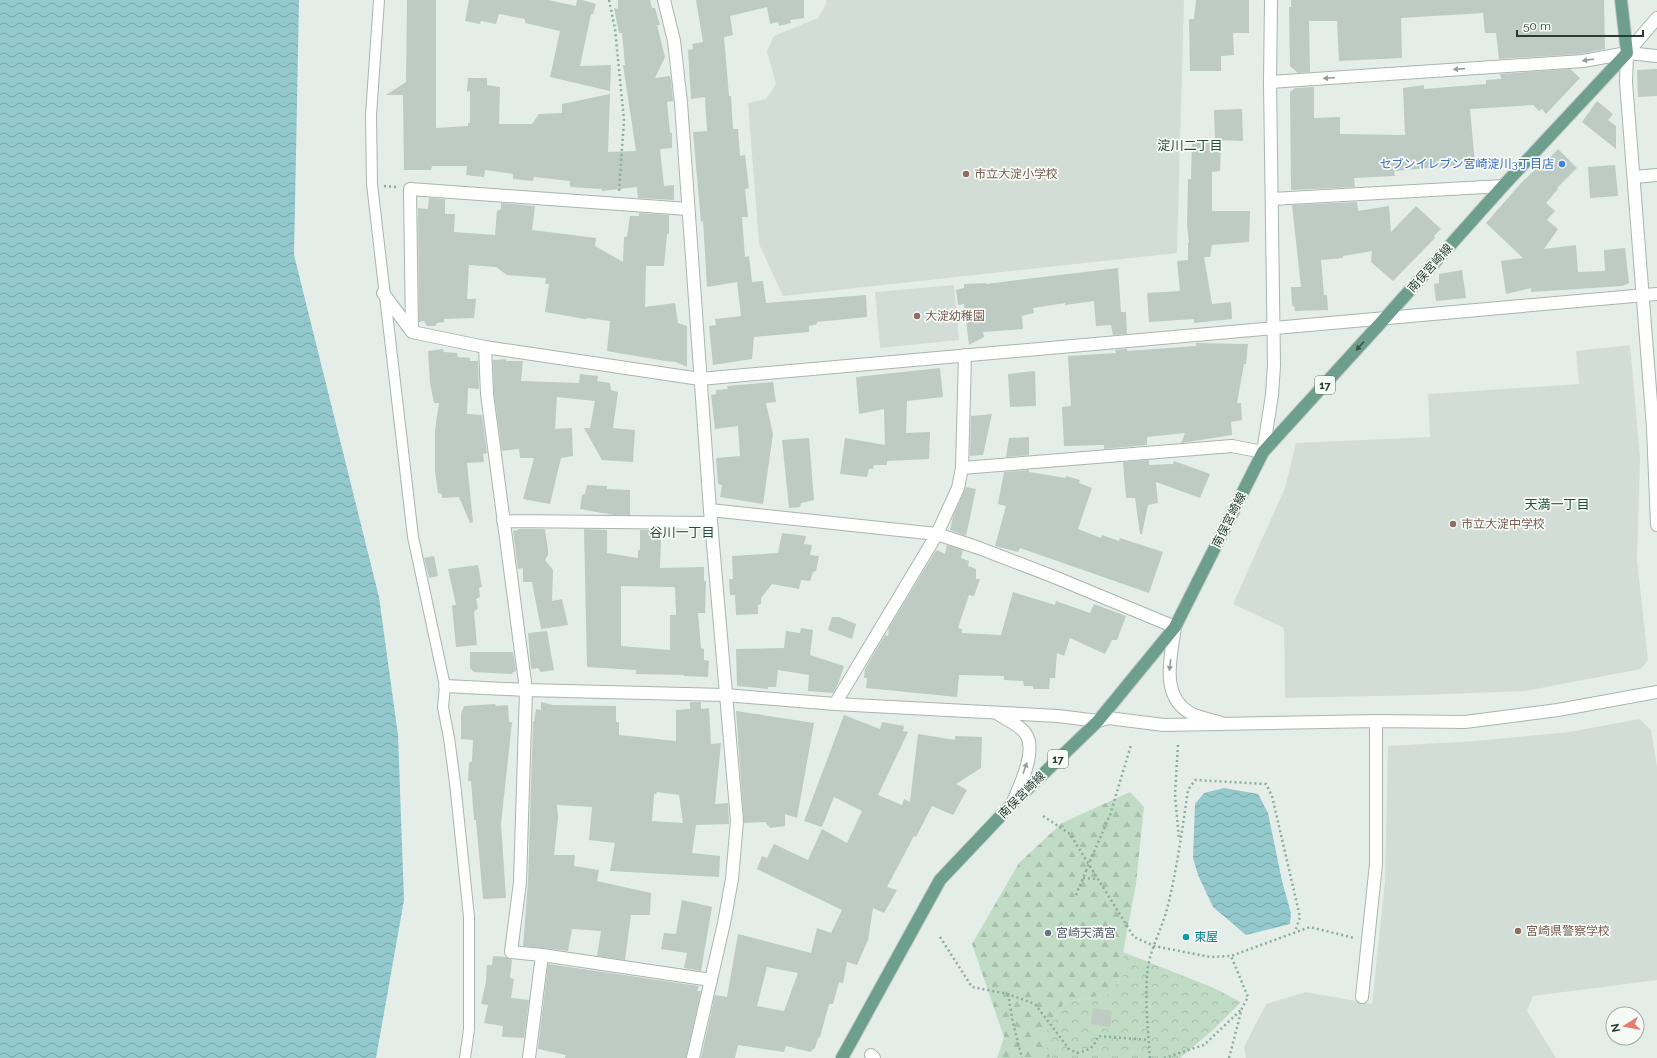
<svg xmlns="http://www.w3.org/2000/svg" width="1657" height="1058" viewBox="0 0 1657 1058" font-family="Raleway,'Noto Sans JP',sans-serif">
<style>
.built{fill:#d3ddd8}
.forest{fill:url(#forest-firs)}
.park{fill:url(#park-crowns)}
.water{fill:url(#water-waves)}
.building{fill:#becac4;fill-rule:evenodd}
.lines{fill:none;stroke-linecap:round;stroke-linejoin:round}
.lane-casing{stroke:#a8b5af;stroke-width:12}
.street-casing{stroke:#a8b5af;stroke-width:14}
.secondary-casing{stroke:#a5b8af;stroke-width:14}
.primary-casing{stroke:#c2c9c6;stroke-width:14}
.path{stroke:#89ad9e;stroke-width:2.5;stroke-dasharray:2 3;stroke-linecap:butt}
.lane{stroke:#fff;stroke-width:10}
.street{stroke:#fff;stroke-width:12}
.secondary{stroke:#fff;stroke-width:12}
.primary{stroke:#6e9e8d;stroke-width:12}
.path-bridge{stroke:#89ad9e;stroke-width:2.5;stroke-dasharray:2 3;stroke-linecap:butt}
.oneway{fill:#929e9a}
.oneway2{fill:#38554b}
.shop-dot{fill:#3f7fe0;stroke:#f6faf7;stroke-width:1.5}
.education-dot{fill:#8d6e63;stroke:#f6faf7;stroke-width:1.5}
.worship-dot{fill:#6b7280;stroke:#f6faf7;stroke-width:1.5}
.culture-dot{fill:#0f9aa8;stroke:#f6faf7;stroke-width:1.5}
.labels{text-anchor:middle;stroke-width:3.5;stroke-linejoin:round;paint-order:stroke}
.shield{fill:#f6faf7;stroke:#64766f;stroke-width:1}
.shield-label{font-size:11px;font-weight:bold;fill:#263d35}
.shop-label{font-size:12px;fill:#366cbe;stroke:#f6faf7;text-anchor:end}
.education-label{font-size:12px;fill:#785e54;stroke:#f6faf7;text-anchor:start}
.street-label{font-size:12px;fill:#263d35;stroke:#f6faf7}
.worship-label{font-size:12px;fill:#5b616d;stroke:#f6faf7;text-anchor:start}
.culture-label{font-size:12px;fill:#0d838f;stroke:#f6faf7;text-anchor:start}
.neighbourhood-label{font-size:13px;fill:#244d3f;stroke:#f6faf7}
</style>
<defs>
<pattern id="forest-firs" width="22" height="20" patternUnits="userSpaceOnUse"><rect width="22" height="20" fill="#c1dcc5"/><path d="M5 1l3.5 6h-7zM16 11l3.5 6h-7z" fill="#a6beaa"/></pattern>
<pattern id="park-crowns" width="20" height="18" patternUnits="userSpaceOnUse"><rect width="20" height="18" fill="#c1dcc5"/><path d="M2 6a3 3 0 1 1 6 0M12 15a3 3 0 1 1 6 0" fill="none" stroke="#a6beaa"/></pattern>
<pattern id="water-waves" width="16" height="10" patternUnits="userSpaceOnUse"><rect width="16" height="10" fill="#93c9cc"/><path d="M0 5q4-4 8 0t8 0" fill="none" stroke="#78a4a6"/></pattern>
</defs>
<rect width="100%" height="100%" fill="#e5ede9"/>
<path class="built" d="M826,0H1184L1177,253L783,296L759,244L748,103L766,99L776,84L767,51L774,36L818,18L826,5Z
M954,285L959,340L880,348L875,292Z
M1630,345L1640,457L1637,560L1648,660L1641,669L1525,691L1422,695L1285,698L1284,628L1233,604L1285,488L1296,443L1430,437L1428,394L1579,384L1576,351Z
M1640,719L1651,730L1657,767V980L1533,996L1527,1011L1556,1058H1246L1244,1047L1266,1004L1306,992L1372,1004L1385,882L1388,746L1476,741L1569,732Z"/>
<path class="forest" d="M1130,792L1144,807L1136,884L1123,952L1125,973L1109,994L1065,1002L1042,1037L1051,1058H997L1004,1037L972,944L1019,863L1062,823Z"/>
<path class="park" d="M1123,952L1214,988L1241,1002L1214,1029L1180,1058H1051L1042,1037L1065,1002L1109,994L1125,973Z"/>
<path class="water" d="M0,0H299L294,255L379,597L398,735L404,900L376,1058H0Z
M1224,788L1258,794L1268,813L1282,881L1291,913L1290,924L1246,935L1213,907L1198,875L1193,858L1195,804L1204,793Z"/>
<path class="building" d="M407,0H436V128L468,126V123H470V91L467,92L468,78H487V85L500,87L499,124H532L539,114L562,113V104L610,94L608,152L636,151L623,65H625L622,33H619L614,8L618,9V0H650L652,8H655L660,25H657L665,57L655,78L670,76L671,80L673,101L667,102L670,133H672V148L660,149L664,186L674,185V200L638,198L637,187L602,191V189L570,187V181L534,177L533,181L513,179V174L485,170L484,177L466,175L467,166H432L431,170H404L403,95H386L406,82Z
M469,0H548L576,6L577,0H582L596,4L593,14H591L580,66L611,65L610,91L550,77L560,31L525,23V19L499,14L496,24L481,21L480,24L465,21Z
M696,0H804V18L790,20L791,23L779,26L778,22L770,24L767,7L730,16L733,35L724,37L729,96H731L733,129H738L740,156L745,155L749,188L745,189L748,217H742L745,257L749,256L752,282L763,281L766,303L866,295L867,317L817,322V324L809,326V332L754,337L752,359L713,365L709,326L716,325L715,319L741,316L737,282L707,287L703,221L701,222L693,132L707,131L705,97L691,99L688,50L693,49L692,44L703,42Z
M1196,0H1249V33H1233L1234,55L1221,56V71H1190L1189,19H1194Z
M1291,0H1604L1605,49L1580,54L1499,59L1496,33H1485L1483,13L1401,18L1402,58L1339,61L1337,21H1309L1310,72L1298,73L1290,66L1289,7H1291Z
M1570,69L1580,78L1546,114L1542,109L1539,111L1533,105L1470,109L1475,164L1394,171L1395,176L1354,178L1355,187L1291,190L1290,92L1295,88L1314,87V118L1340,117V134L1405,135L1403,88L1424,85V89L1486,84V80L1501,79L1500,74Z
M1657,69V96L1638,97L1637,70Z
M1597,101L1613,114L1608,120L1616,126V149L1582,122Z
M1242,109L1243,141L1215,140L1214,110Z
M1192,140L1221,142L1220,171L1212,172V211H1250L1249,242L1212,245L1210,257H1204L1212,304L1231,302L1232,319L1194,323V319L1149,322L1147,293L1180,291L1177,261L1188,260V243H1189L1187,226L1188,179H1191Z
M1558,149L1577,168L1557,188L1558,189L1546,203L1555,211L1547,220L1558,229L1544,249L1576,245L1578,272L1605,271L1604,250L1625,248L1629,283L1622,286L1531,292V288L1506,294L1501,261L1523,258L1486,223L1522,182L1538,167L1540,168Z
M1615,165L1618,196L1590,198L1588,167Z
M429,198L445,199V214H455L454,232L495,235L497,211L501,209V203L535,206L532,230L596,238L595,246L623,262L624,237H627L630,216H639V213L669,215V234H667L664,266H646L645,307L675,303L678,323L687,326V367L676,362L665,361L607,351L610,321L588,318L585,319L545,312L549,284H545L546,278L507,275L496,267L469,265L467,299H476L474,318L444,319V322L437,323L435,326H427L424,321L419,322L418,208L428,209Z
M1357,202L1358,211L1389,206L1391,232L1416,206L1441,229L1434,236L1435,238L1393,281L1371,262L1372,251L1343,256V258L1321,260L1324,295H1327L1328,310L1295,311L1294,306H1292L1291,287H1301L1292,205Z
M1118,268L1121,312H1126L1127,334L1113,335L1111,325L1096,326L1094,301L1065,305V303L1033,308L1034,313L1022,316L1023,329L983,332L984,337L969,345L964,304L958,305L956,290L964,288V284L986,283V284Z
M1462,270L1466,298L1436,301L1434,284L1439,283V274Z
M1196,343L1248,344L1246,364H1244L1237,403H1241L1242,420L1231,422L1232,435L1181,443L1185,433L1147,437V445L1104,449V445L1064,446L1062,407L1071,406L1068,356L1116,353L1115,350L1127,349V351L1196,346Z
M443,349L444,352L457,353L458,357L470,358V361H478L479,389L468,388L467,414L482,415L487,453L483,454L484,462L467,463L473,522L470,523L459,497L442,498V494L438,493L435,471V430L439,403H434L430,383L428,351Z
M506,359V361H523L521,381L579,383L580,374L598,376L597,381L610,383L611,390L618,392L613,428L635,430L633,462L602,460L584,428H590L595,401L557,397L555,429L572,428L573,456L561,458L550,504L523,499L534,458H520L519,449L502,451L494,393L493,360Z
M940,368L943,397L907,401L906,433L930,432L929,459L887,461V465H874L873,469H869L867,477L840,474L845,438L885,445L884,409L859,414L856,377Z
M1035,371L1036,406L1010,407L1008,374Z
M773,382L776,402L766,403L773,434L763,504L720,497L722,485L718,484L716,458L740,456L738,426L715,429L711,395L716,394V390L728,389L727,386Z
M992,414L983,455L970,456L971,416Z
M1029,437V455L1006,457L1009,438Z
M809,438L814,500L801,503L800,507L789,508L782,440Z
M1149,460V465L1173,464L1174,461L1210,474L1200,498L1156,482L1158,503L1148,505L1142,534H1140L1135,498H1126L1123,462Z
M1029,470V472L1066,478V476L1080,480L1079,483L1092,488L1078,529L1101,538L1102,535L1119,541L1120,538L1163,552L1149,593L1020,548L1018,552L995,546L1006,506L998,504L1004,472Z
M587,485L607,486V489L630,490V515H614L580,509L582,495L585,494Z
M966,487L976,489L966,536L950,530L953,517Z
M518,529H545L548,550V555L545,560L553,570L552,601L562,599L568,625L541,629L532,582H523V568L518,569L513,531L518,530Z
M584,529L607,530V553L638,558V550H640V530H658V539L661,540L660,568L704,567V581H706L705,613H698L701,648L704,649V660L709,661L708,677L684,676V675L636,674V670L587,667ZM621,586L675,587L676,615H670V650L621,646Z
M782,533L806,536L804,544L812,545L810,555L819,556L816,571L813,572L810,581L801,580L799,589L772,584L761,598V604L758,605V614L736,615L735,595H730L729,579H733L732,556L778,553Z
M947,545L963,550L961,558L969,561L968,566L976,569V579H980L974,596L969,595L958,628L962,629V633L1001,635L1013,592L1055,605L1056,601L1090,613L1094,604L1126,616L1117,640H1112L1105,654L1070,638L1064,656L1057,653L1055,678H1050L1049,689H1033V686H1024L1023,681L1004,680V676L959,675L957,697L866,688L867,678H864L865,669L885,635L888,636L889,628L935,552L937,550L945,554Z
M434,556L438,576L429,578L424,558Z
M478,565L482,587L479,588L480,597L476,599L478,608L474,612L477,645L456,647L452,605H456L448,569Z
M832,617H839L856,624L852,639L828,630Z
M801,628L813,630L810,655L844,666L838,684L833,693L808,691L809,675L778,670L776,687H768V689L737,686L736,649L784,648L786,631L800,633Z
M547,631L554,670L541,672L538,668L531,669L528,633Z
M470,652H513L516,671L513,672L512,674L474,672L470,668Z
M541,702L553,705L616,706V722H619V735L676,741V710L690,709V702H701V709L709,708L711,744L721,743L715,804L728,803L729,824L696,825L692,853L720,856L719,877L610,871L615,843L589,840L592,807L557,805L558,818L554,855H575L574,866L599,870L597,881L651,893L650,915H631L625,960L597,956L601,931L572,929L568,951L523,946L528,882L533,721H534L536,709L541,710ZM657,792L679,795L683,823L652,821L654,794H656Z
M495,704L496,706L508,705L509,722H512L501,824L506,898L483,899L476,820H474L471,781H468L469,763L472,761L473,740L461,739V714L464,706Z
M736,711L814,723L797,818L785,814V826L770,828L765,822L744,823Z
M844,715L880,729L882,722L904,726L903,731L908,732L878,795L902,805L904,799L910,802L918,734L955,740V736L982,737L981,768L956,784L967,790L953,815L932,806L916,837L914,836L887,887L897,890L884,913L873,908L868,940L857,965L847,962L843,983L839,982L833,1004H829L820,1037L818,1038L815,1048L810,1052L786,1046L784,1052L738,1045L735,1058H701L715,995L727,997L738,934L811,953L817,928L831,933L842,910L757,869L762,856L767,858L774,844L808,860L822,829L847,843L862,811L834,797L822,827L804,821ZM767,967L798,973L784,1011L757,1006Z
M682,900L712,907L701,971L684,968L687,953L661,949L664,933L676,934Z
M493,956L506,957L512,960L510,978L514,979L511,998L529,1000L524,1038L502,1037L503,1026L484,1023L488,1005L481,1004L486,982L487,965H492Z
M548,964L699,986L697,991H701L686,1058H565L566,1055L538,1049Z
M1093,1008L1112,1011L1110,1027L1091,1024Z"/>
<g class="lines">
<g class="lane-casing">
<path id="lane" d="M379,0L371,115L372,184L413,537L445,686L443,707L449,738L455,783L469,917V1029L465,1058"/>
</g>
<g class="street-casing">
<path id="street" d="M1270,82L1583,61L1627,53L1657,56
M1634,177L1657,175
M1272,199L1503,186
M383,293L412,332L485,347L700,379L1657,294
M412,332L410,189L688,209
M485,347L487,394L526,690L520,882L511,952L542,955L711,980
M962,468L1232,446L1263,452
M710,510L937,534L979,548L1052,576L1175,627C1171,656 1159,697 1192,714C1201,718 1212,720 1221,723
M503,521L711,523
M445,686L526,690L725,695L835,704L1058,716L1098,721
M835,704L937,534L958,488L962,468L965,355
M998,714C1007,720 1022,726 1027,736C1036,754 1019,787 1012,804
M1362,997L1376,864V721
M871,1055L874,1058
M529,1058L542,955"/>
</g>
<g class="secondary-casing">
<path id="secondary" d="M664,0L674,41L681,103L710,510L737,821L732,879L724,923L693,1058
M1657,18L1627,53L1626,82L1653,428L1657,525
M1263,452L1272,395L1274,365L1270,82L1271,0
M1098,721L1108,718L1164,725L1376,721L1465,722L1558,710L1657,692"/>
</g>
<g class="primary-casing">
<path id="primary" d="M842,1058L940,880L1012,804L1098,721L1175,627L1263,452L1386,317L1503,186L1627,53L1621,0"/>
</g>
<path class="path" d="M609,0L615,29L624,120L619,191
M384,186L397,187
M1178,745L1175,794L1179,840
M1043,816L1070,834L1134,937L1154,946L1210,957L1231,956L1310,927L1354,938
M1090,861L1110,815L1131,745
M1083,878L1097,879
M1076,895L1086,871
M940,937L972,987L1008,994L1035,1004L1069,1049L1077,1053C1089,1050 1094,1048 1098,1036L1149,1040
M1008,994L1013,1023L1022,1058
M1150,1058C1148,1031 1145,1003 1147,976C1148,952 1161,932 1167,909C1177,870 1182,830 1188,790L1195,780L1266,784L1272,796L1300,917L1295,932
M1164,1058L1204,1045L1242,1009
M1229,1058L1242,1008L1248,997L1231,956"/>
<use href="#lane" class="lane"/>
<use href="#street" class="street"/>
<use href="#secondary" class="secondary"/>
<use href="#primary" class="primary"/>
<path class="path-bridge" d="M1086,871L1090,861"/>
</g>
<defs><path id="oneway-solid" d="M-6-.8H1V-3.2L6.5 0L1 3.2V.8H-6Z"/></defs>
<g class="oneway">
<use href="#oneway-solid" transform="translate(1588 60) rotate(171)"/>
<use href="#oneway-solid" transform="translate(1459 69) rotate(176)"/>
<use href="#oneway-solid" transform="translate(1329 78) rotate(176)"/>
<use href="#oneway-solid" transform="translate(1170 665) rotate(97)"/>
<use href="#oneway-solid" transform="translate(1025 768) rotate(-71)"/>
</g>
<use class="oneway2" href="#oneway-solid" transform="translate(1360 346) rotate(132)"/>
<circle class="shop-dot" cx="1562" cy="164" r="4"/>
<g class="education-dot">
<circle cx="966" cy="174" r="4"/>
<circle cx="917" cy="316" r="4"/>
<circle cx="1453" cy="524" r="4"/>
<circle cx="1518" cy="931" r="4"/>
</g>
<circle class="worship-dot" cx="1048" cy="933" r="4"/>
<circle class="culture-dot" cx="1186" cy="937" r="4"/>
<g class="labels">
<g class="shield">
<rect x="1315" y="376" width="20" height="18" rx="3"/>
<rect x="1048" y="750" width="20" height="18" rx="3"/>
</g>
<g class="shield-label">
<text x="1325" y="389">17</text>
<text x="1058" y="763">17</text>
</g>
<g class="shop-label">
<text x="1554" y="168">セブンイレブン宮崎淀川3丁目店</text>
</g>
<g class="education-label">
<text x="974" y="178">市立大淀小学校</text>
<text x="925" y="320">大淀幼稚園</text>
<text x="1461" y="528">市立大淀中学校</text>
<text x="1526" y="935">宮崎県警察学校</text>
</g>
<g class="street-label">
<text transform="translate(1430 268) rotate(-48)" y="4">南俣宮崎線</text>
<text transform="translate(1229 520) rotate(-63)" y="4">南俣宮崎線</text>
<text transform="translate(1022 795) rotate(-45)" y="4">南俣宮崎線</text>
</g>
<g class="worship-label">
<text x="1056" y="937">宮崎天満宮</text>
</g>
<g class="culture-label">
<text x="1194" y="941">東屋</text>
</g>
<g class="neighbourhood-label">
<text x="1190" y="150">淀川二丁目</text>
<text x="1557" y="509">天満一丁目</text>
<text x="682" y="537">谷川一丁目</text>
</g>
</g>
<g transform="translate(1625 1026) rotate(259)"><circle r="19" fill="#f6faf7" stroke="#a3aea9"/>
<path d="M0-3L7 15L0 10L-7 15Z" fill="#e47e6c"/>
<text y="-6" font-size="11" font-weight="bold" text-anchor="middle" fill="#263d35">N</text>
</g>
<path d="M1517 30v6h126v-6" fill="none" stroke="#263d35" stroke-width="2"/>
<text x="1523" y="30" font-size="12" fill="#263d35" stroke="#f6faf7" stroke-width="3" paint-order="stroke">50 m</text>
</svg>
